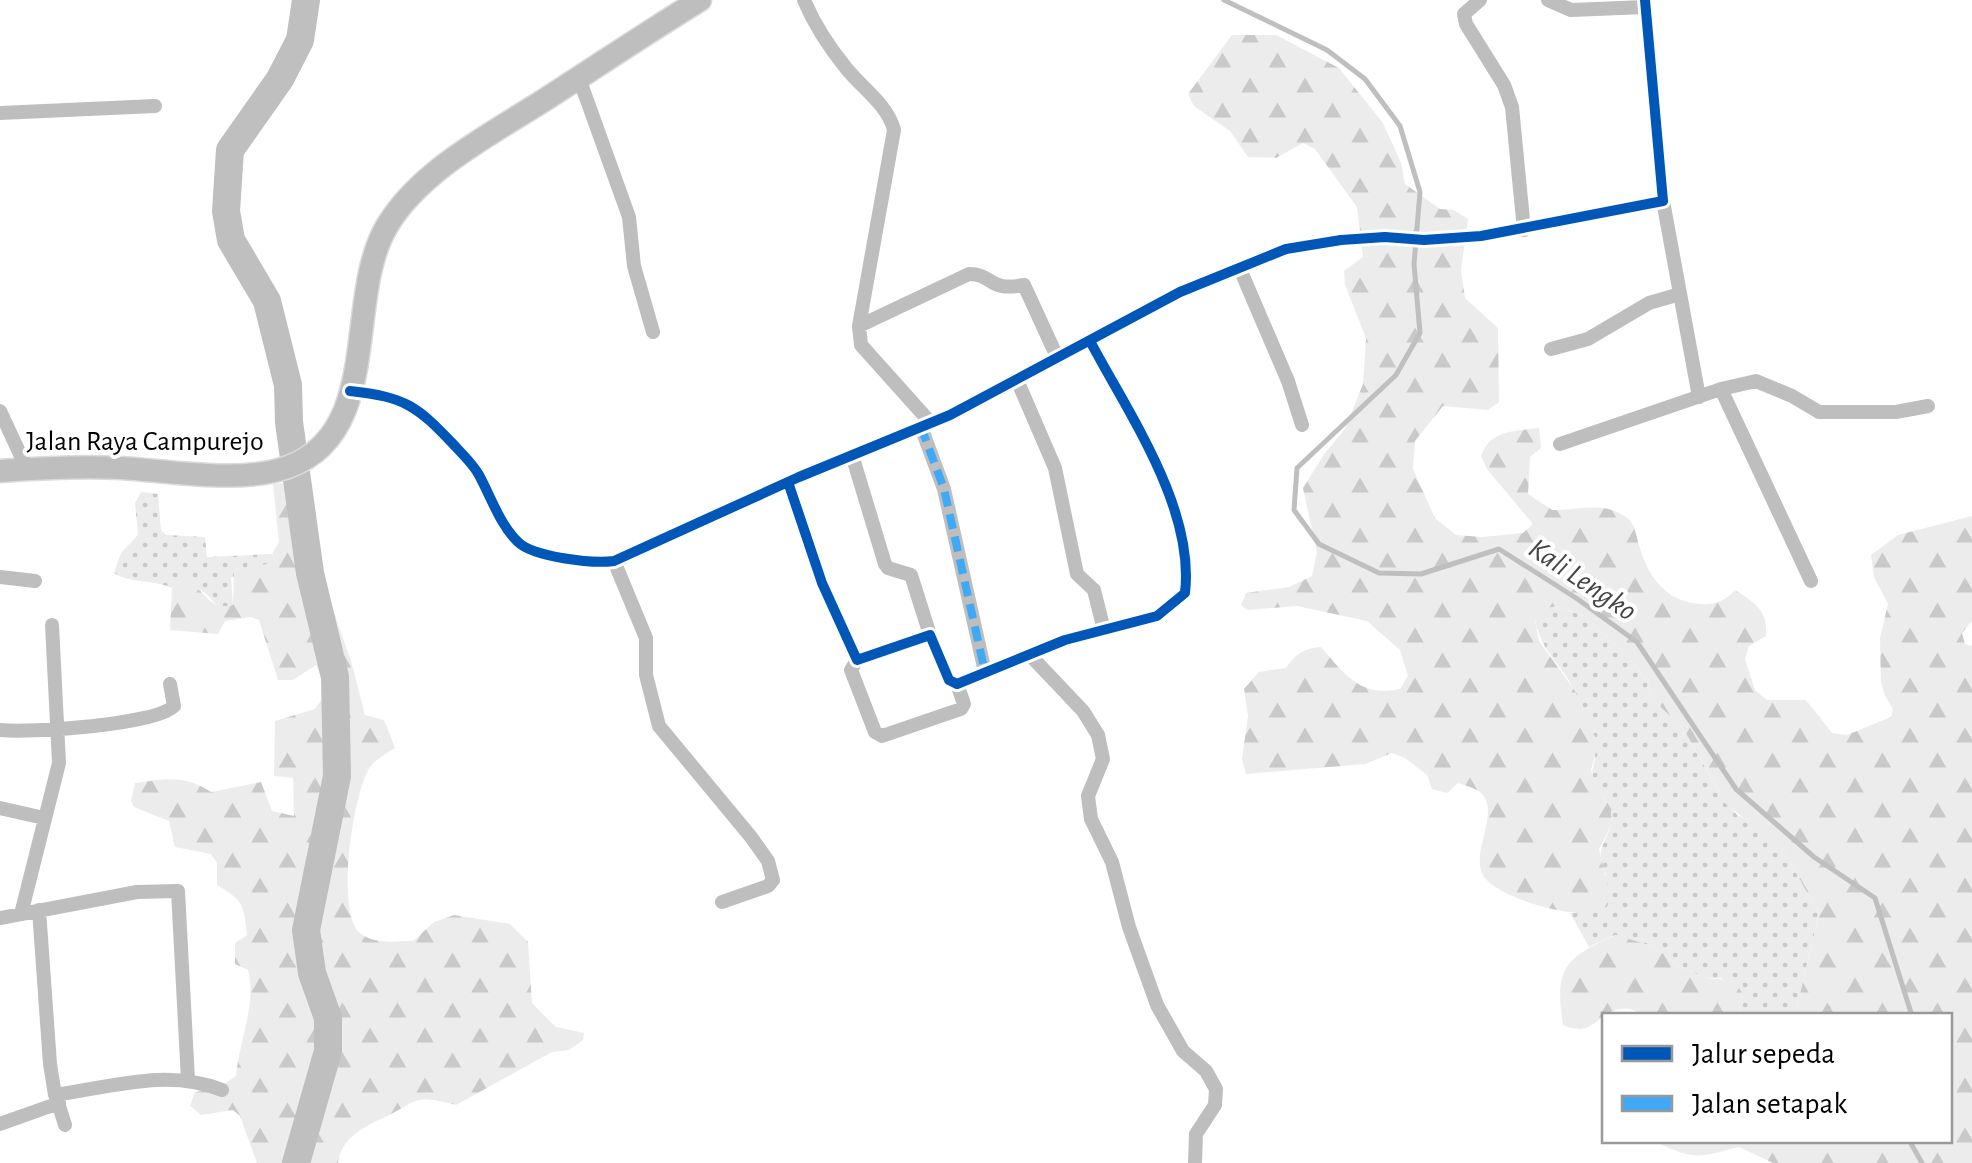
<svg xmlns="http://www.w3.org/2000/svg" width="1972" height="1163" viewBox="0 0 1972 1163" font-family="'Alegreya Sans',sans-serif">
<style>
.grass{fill:url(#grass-dots)}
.forest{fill:url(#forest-firs)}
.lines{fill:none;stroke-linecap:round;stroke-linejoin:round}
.stream{stroke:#bfbfbf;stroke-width:5}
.river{stroke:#bfbfbf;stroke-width:28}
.primary-casing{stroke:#dbdbdb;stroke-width:25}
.minor{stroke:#bebebe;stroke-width:14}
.primary{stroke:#bebebe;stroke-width:22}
.quiet{stroke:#3fa9f5;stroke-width:8;stroke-dasharray:15 8;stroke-linecap:butt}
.cycleway-casing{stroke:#fff;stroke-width:16}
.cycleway{stroke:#0057b8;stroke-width:10}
.labels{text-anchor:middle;stroke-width:8;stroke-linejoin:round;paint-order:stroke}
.street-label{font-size:28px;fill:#000;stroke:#fff}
.water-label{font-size:30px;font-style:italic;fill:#444;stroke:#fff}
</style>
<defs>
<pattern id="grass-dots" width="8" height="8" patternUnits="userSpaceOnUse" patternTransform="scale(2.5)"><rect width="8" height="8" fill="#ececec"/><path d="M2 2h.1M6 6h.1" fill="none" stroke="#c9c9c9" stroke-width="1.8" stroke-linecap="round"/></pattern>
<pattern id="forest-firs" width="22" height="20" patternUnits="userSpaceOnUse" patternTransform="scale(2.5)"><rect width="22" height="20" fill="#ececec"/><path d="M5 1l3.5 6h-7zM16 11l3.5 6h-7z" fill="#c9c9c9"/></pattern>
</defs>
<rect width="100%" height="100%" fill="#fff"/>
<path class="grass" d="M141,492L158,494L161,530L166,535L205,537L207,557L272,554L275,562L231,578L233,605C214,610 217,603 205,593C199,588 188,585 180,581L172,588C153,579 131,584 114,573L121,553L138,535L135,503Z
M1557,606L1584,616L1629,657L1648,683L1651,698L1683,728L1719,792L1737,815L1750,821L1783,849L1819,914L1795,1015H1740L1742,993L1721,978H1705L1677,965L1655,947L1615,935L1589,947L1570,913H1585L1606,875C1589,843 1618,836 1611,809C1608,800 1598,792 1594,783C1589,771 1596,764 1595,753C1593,735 1584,711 1576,694C1563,665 1542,654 1535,620L1543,609Z"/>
<path class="forest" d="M1232,35H1276L1339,68L1383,123L1401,163L1405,184L1440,209L1454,210L1468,219L1461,270L1465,298L1498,328L1499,402L1488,410L1443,406L1415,441L1413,469L1435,518L1456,535L1482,537L1523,533L1533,524L1487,469L1481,456C1490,430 1514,431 1539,428L1541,448L1530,457L1528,494L1552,510C1577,511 1604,500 1627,518C1635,524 1636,535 1639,545C1648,577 1666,602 1701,604C1716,605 1725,601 1735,590C1755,603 1768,610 1766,636L1749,646L1745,659L1755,690L1767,700H1806L1832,733L1847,735L1891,717L1893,709L1885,696L1881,682L1880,638L1888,604L1874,577L1871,555L1898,535L1972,516V621L1962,633L1965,644L1972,646V1163H1773L1739,1147C1703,1156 1697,1161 1662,1145L1661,1141L1950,1140V1016L1795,1015L1819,914L1783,849L1726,804L1683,728L1651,698L1648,683L1629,657L1584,616L1557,606L1543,609L1535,621L1539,641L1575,691L1598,744L1591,770L1594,783L1611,808L1612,824L1599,849L1611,902C1610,903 1600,911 1599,911C1575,920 1494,897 1483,875C1470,851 1502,811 1480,792C1475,788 1464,785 1458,783L1447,793L1432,789L1427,775L1405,758L1392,753L1365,764L1246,774L1242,759L1248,716L1244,689L1259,672L1286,668C1295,654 1304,648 1321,647C1344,674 1361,698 1400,689L1408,676L1400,650L1367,621L1297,606L1247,610L1241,605L1246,593L1289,587L1312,576L1317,552L1303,488L1325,453L1345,429L1363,384L1366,338L1345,285L1344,271L1363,257L1357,207L1315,149L1303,143L1276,158L1248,157L1230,131L1194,106L1188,94Z
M304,481L311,535L318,543L327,593L351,661L365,715L384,720L395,748C386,754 376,759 370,767C353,792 335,913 360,933C375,945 395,941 413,941L434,922L454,915L510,924L528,942L532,1003L556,1027L584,1033L583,1040L569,1050L552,1052L456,1105C443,1102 429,1097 416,1101C409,1103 402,1108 395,1112C372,1124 342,1133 338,1163H257L240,1116L233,1110L201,1115L190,1106L195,1092L217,1089L236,1076C239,1041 257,1004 248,970L235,964V943L247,935C244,905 243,900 217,885V863L211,854L175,847L169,821L134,807L131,801L135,783C164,779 185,774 211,792L261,782L272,811L294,816L293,778L274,776L275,721L315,709L327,692L316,665L293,680H278L259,620L251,617L225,621L218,634L170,630L172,588L180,581C210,587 205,612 233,605L234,572L275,562L272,554L279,542L273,484Z
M1616,935L1655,947L1677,965L1705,978L1734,980L1742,993L1740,1015C1710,1016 1680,1017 1650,1016C1639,1015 1632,1006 1620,1009C1595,1014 1594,1038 1563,1025C1554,967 1565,958 1616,935Z"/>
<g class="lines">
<path class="stream" d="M1224,0L1327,50L1365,79L1400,126L1420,192L1414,264L1420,333L1396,375L1297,468L1294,510L1319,544L1379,573L1421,574L1499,549L1576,598L1637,642L1736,789L1814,857L1875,898L1912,1016
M1909,1140L1922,1163"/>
<path class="river" d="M296,1163L328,1051V1018L312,973L306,930L337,776L335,677L310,573L289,422L288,385L267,301L231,240L226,211L230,150L280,79L300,40L306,0"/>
<g class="primary-casing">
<path id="primary" d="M0,471C41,468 81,466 121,468C170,471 242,484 288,467C384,432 344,298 387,226C420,170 493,133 546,99C597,66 648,32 700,0"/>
</g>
<path class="minor" d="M804,0C814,24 829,47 846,68C861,87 888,105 894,130L859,326L969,274C994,274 987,292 1024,285L1058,359
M1480,0L1464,14L1466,24L1504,85L1512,107L1524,230
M1548,0L1571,10L1645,7
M579,78L629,217L634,266L653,332
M0,113L155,106
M1663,201L1699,397
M1240,269L1288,381L1302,425
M859,326L861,345L930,422
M1551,349L1588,339L1649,303L1680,294
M1017,380L1055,468L1077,574L1094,590L1104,630
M1721,389L1811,581
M350,391C406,397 417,406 455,446C463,455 473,464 479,475C491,497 500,525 518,542C533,557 593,564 614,561L799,477L950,415L1180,292L1286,249L1341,240L1385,237L1424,240L1481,236L1663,201L1645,0
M0,411L27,469
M921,427L944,489L985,672
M1560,444L1721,389L1756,381L1792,396L1819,412H1896L1928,406
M852,455L885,564L888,568L911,575L930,635
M788,482L822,583L857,660L930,635L949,680L957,684L1065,640L1157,616L1185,593C1195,508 1128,413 1090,341
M614,561L646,638V675L659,726L751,837L768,861L773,880L768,886L722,902
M0,577L35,581
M1029,654L1083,711L1098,735L1103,759L1088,796L1091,819L1112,862L1129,927L1157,1005L1183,1051L1206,1071L1216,1089L1215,1105L1196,1134L1195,1163
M857,660L851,670L875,732L882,736L961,709L964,704L957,684
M0,730C30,733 156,725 174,706L170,684
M0,808L44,818
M39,910L50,1064L55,1095C111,1087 168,1068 222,1090
M21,914L59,763L52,625
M0,918L137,892L178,891L188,1080
M56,1096L65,1125
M0,1124L59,1103"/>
<use href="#primary" class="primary"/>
<path class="quiet" d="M921,427L944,489L985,672"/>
<g class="cycleway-casing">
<path id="cycleway" d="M350,391C406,397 417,406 455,446C463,455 473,464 479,475C491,497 500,525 518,542C533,557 593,564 614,561L799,477L950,415L1180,292L1286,249L1341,240L1385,237L1424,240L1481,236L1663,201L1645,0
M788,482L822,583L857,660L930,635L949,680L957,684L1065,640L1157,616L1185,593C1195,508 1128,413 1090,341"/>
</g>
<use href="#cycleway" class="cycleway"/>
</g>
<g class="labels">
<g class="street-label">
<text x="145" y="450">Jalan Raya Campurejo</text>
</g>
<g class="water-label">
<text transform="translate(1583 579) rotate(34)" y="10">Kali Lengko</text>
</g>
</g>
<rect x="1602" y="1013" width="350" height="130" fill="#ffffff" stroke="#999999" stroke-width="2.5"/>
<rect x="1622" y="1046" width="50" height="15" fill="#0057b8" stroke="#999999" stroke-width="2.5"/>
<text x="1692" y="1063" font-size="30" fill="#000000">Jalur sepeda</text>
<rect x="1622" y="1096" width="50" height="15" fill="#3fa9f5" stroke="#999999" stroke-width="2.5"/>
<text x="1692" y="1113" font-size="30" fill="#000000">Jalan setapak</text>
</svg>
